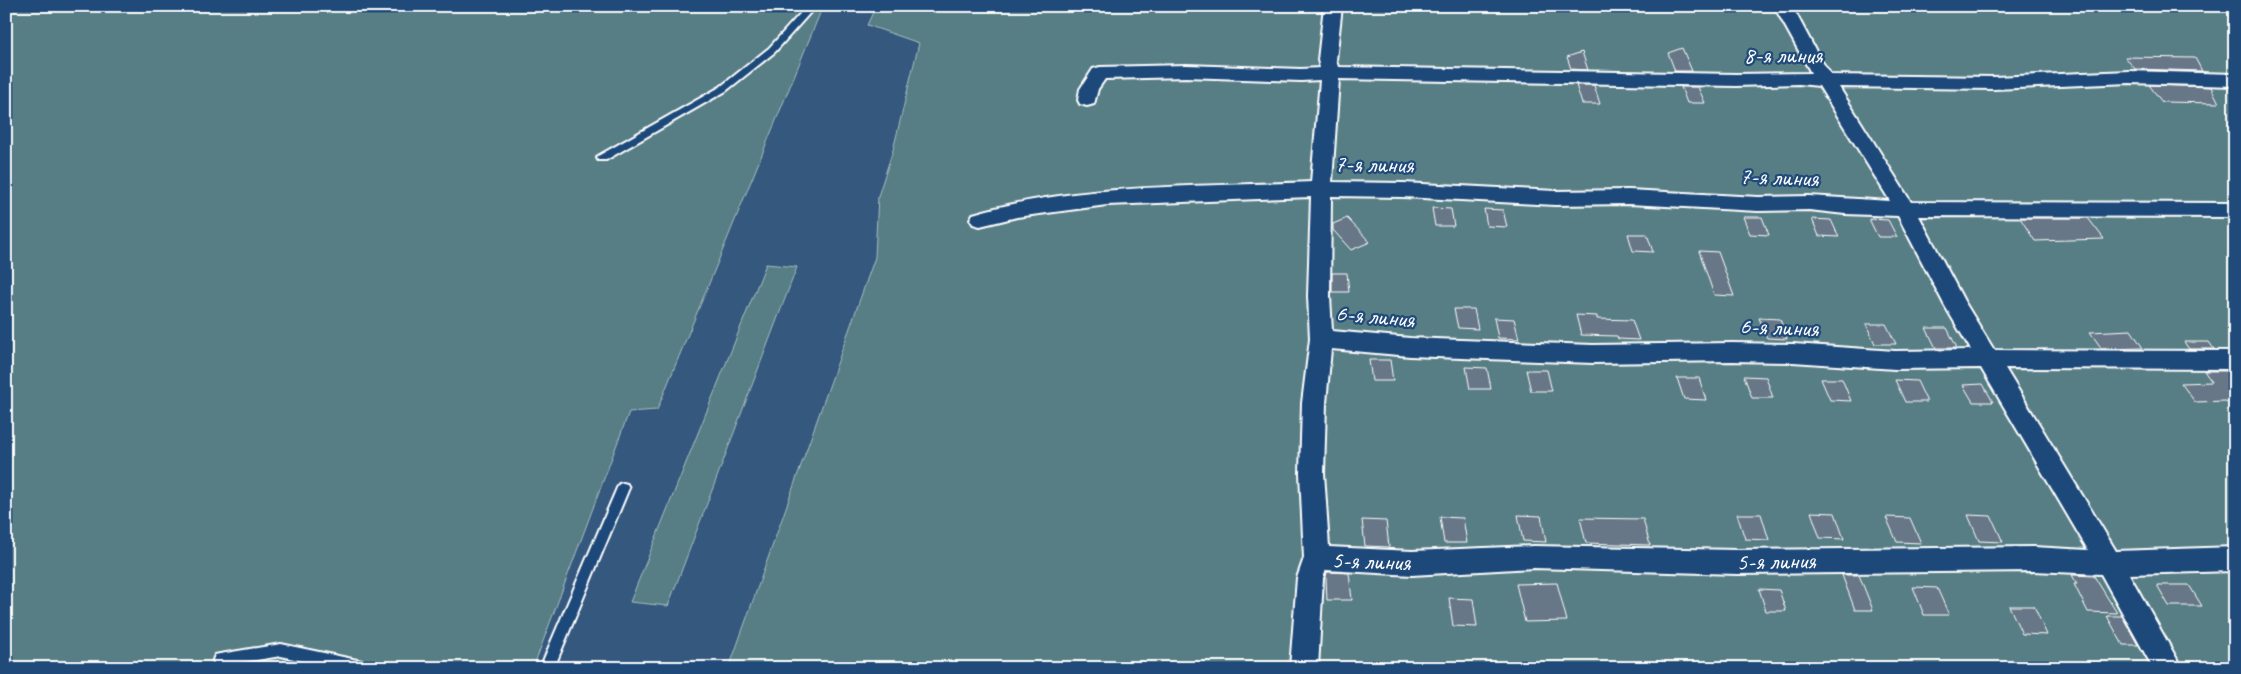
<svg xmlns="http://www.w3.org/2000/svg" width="2241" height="674" viewBox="0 0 2241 674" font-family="Caveat,sans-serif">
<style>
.green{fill:#577e84;stroke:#abbec2}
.building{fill:#677787;stroke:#fff}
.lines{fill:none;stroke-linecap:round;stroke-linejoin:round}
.lane-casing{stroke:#fff;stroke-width:4}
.street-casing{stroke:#fff;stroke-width:4}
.lane{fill:#1f4a7a;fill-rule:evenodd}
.street{fill:#1f4a7a;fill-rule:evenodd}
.labels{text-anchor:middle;stroke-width:4.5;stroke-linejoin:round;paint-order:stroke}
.street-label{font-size:24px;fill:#fff;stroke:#1f4a7a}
</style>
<rect width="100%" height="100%" fill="#35587e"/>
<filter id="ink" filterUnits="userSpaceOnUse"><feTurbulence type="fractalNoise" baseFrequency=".02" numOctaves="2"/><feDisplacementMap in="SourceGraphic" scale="10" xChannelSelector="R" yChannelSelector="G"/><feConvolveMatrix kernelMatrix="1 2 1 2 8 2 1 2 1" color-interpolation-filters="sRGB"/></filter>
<g filter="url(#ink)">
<path class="green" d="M6,6H823L657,410L629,412L533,668H6Z
M876,6H2235V668H729L875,257L878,196L893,150L919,43L867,25Z
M766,264L797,267L668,606L630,602Z"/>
<path class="building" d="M1682,48L1692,71H1675L1668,53Z
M1582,52L1588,70L1571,69L1567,57Z
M2125,57L2195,58L2202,71L2135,69Z
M1576,85H1594L1600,104H1582Z
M2149,85L2211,87L2219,103L2162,102Z
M1681,87H1698L1705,103H1687Z
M1432,208L1451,209L1454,226H1435Z
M1484,209L1503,210L1507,227L1487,226Z
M1743,217H1762L1769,235L1750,234Z
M1347,218L1370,242L1351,250L1333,230V224Z
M2020,218H2088L2104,239L2035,241Z
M1812,219L1831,220L1839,237L1819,236Z
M1869,219L1888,220L1897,237H1878Z
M1628,234H1647L1653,252L1633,251Z
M1699,251L1718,252L1734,296L1714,295Z
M1332,273H1347L1349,292H1332Z
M1454,309H1474L1478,329L1458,328Z
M1576,315L1597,316V319L1632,320L1639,340L1618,339L1617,336L1581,335Z
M1494,318L1514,319L1519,339L1498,338Z
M1759,318L1780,319L1787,339L1767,338Z
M1866,324H1886L1896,344H1875Z
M1926,328H1947L1957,348H1936Z
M2131,330L2143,348L2102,349L2090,332Z
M2184,342H2209L2214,349H2189Z
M1369,360H1390L1393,381H1372Z
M1466,367L1487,368L1491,389H1470Z
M1526,370H1547L1552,391H1531Z
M2204,371H2230L2235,377V414L2226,401L2195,402L2181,383L2212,382Z
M1744,376L1766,377L1773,398H1752Z
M1677,378H1699L1706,400L1684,399Z
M1821,379H1842L1851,401L1830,400Z
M1895,380L1917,381L1927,402H1905Z
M1983,384L1993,402H1973L1963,385Z
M1811,512L1835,513L1844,539L1820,538Z
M1737,514H1761L1769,540L1745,539Z
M1518,515L1541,516L1546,542L1523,541Z
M1968,515L1991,516L2003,542L1979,541Z
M1440,517L1463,518L1467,543H1444Z
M1886,517L1910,518L1921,543L1897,542Z
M1580,518L1643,519L1650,545L1586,543Z
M1362,520L1386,521L1389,547L1365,546Z
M1327,572L1349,573L1352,600H1327L1326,577Z
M1842,575H1859L1873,610H1855Z
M2072,575L2094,576L2117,613L2088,612L2074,584H2077Z
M1557,583L1567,621L1525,622L1516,584Z
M2157,585H2189L2202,606H2169Z
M1913,587L1937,588L1949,615H1924Z
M1759,589L1779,590L1786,611H1766Z
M1449,598L1473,599L1477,627L1453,626Z
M2009,606H2034L2047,635L2022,634Z
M2107,616H2122L2138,645H2123Z"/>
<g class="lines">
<g class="lane-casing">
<path id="lane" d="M807,6H816L775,52L726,91L606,160H598L597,158L598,156L720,87L769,48Z
M623,483L627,484L629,488L554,668H540L617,488L619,484Z
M281,644L362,661L367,663L369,668H332L281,656L220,666L215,665L213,660L215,655L220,654Z"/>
</g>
<g class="street-casing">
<path id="street" d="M1324,6H1342L1336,60L1338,67L1736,74L1811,73L1774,6H1792L1819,57L1831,75L1994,77L2129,71L2235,74V86L2129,83L1994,89L1839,87L1911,202L2235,203V217L1919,216L1964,301L1994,350L2235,351V369L2005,368L2116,551L2235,547V571L2129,574L2182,668H2153L2101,574L2033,571L1737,574L1534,568L1412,575L1326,570L1323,578L1318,668H1290L1297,578L1304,558L1300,473L1302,403L1310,339L1308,296L1311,197L1107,205L1017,217L980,226L973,224L970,219L973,214C1076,183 1203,187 1311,182L1320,80L1301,81L1186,77L1105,79L1098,89L1094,104L1087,106L1080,104L1078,100L1080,89L1093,69L1100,67L1186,65L1301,69L1320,68L1318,60ZM1339,79L1736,86L1799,84L1819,86L1890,201L1809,196L1758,197L1629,190L1555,191L1403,183L1332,182ZM1331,196L1403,197L1555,205L1629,204L1758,211L1809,210L1845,214L1898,216L1945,306L1971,350L1895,351L1793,344L1732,343L1593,345L1410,338L1332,331L1330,296ZM1331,349L1410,356L1593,363L1732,361L1793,362L1895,369L1981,368L2088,550L2033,547L1737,550L1534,546L1412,551L1329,547L1324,473L1326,403Z"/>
</g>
<use href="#lane" class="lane"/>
<use href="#street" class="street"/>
</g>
</g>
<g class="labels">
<g class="street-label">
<text x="1783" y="63">8-я линия</text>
<text transform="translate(1374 164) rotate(1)" y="8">7-я линия</text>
<text transform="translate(1779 177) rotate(2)" y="8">7-я линия</text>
<text transform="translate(1375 316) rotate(5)" y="8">6-я линия</text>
<text transform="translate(1779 327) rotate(2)" y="8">6-я линия</text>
<text transform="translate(1371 561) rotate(2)" y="8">5-я линия</text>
<text transform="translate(1776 561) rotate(-1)" y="8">5-я линия</text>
</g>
</g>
<rect width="2241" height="674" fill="none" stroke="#1f4a7a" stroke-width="25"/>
<rect x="12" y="12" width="2216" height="649" fill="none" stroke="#fff" stroke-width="2" filter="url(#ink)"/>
</svg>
